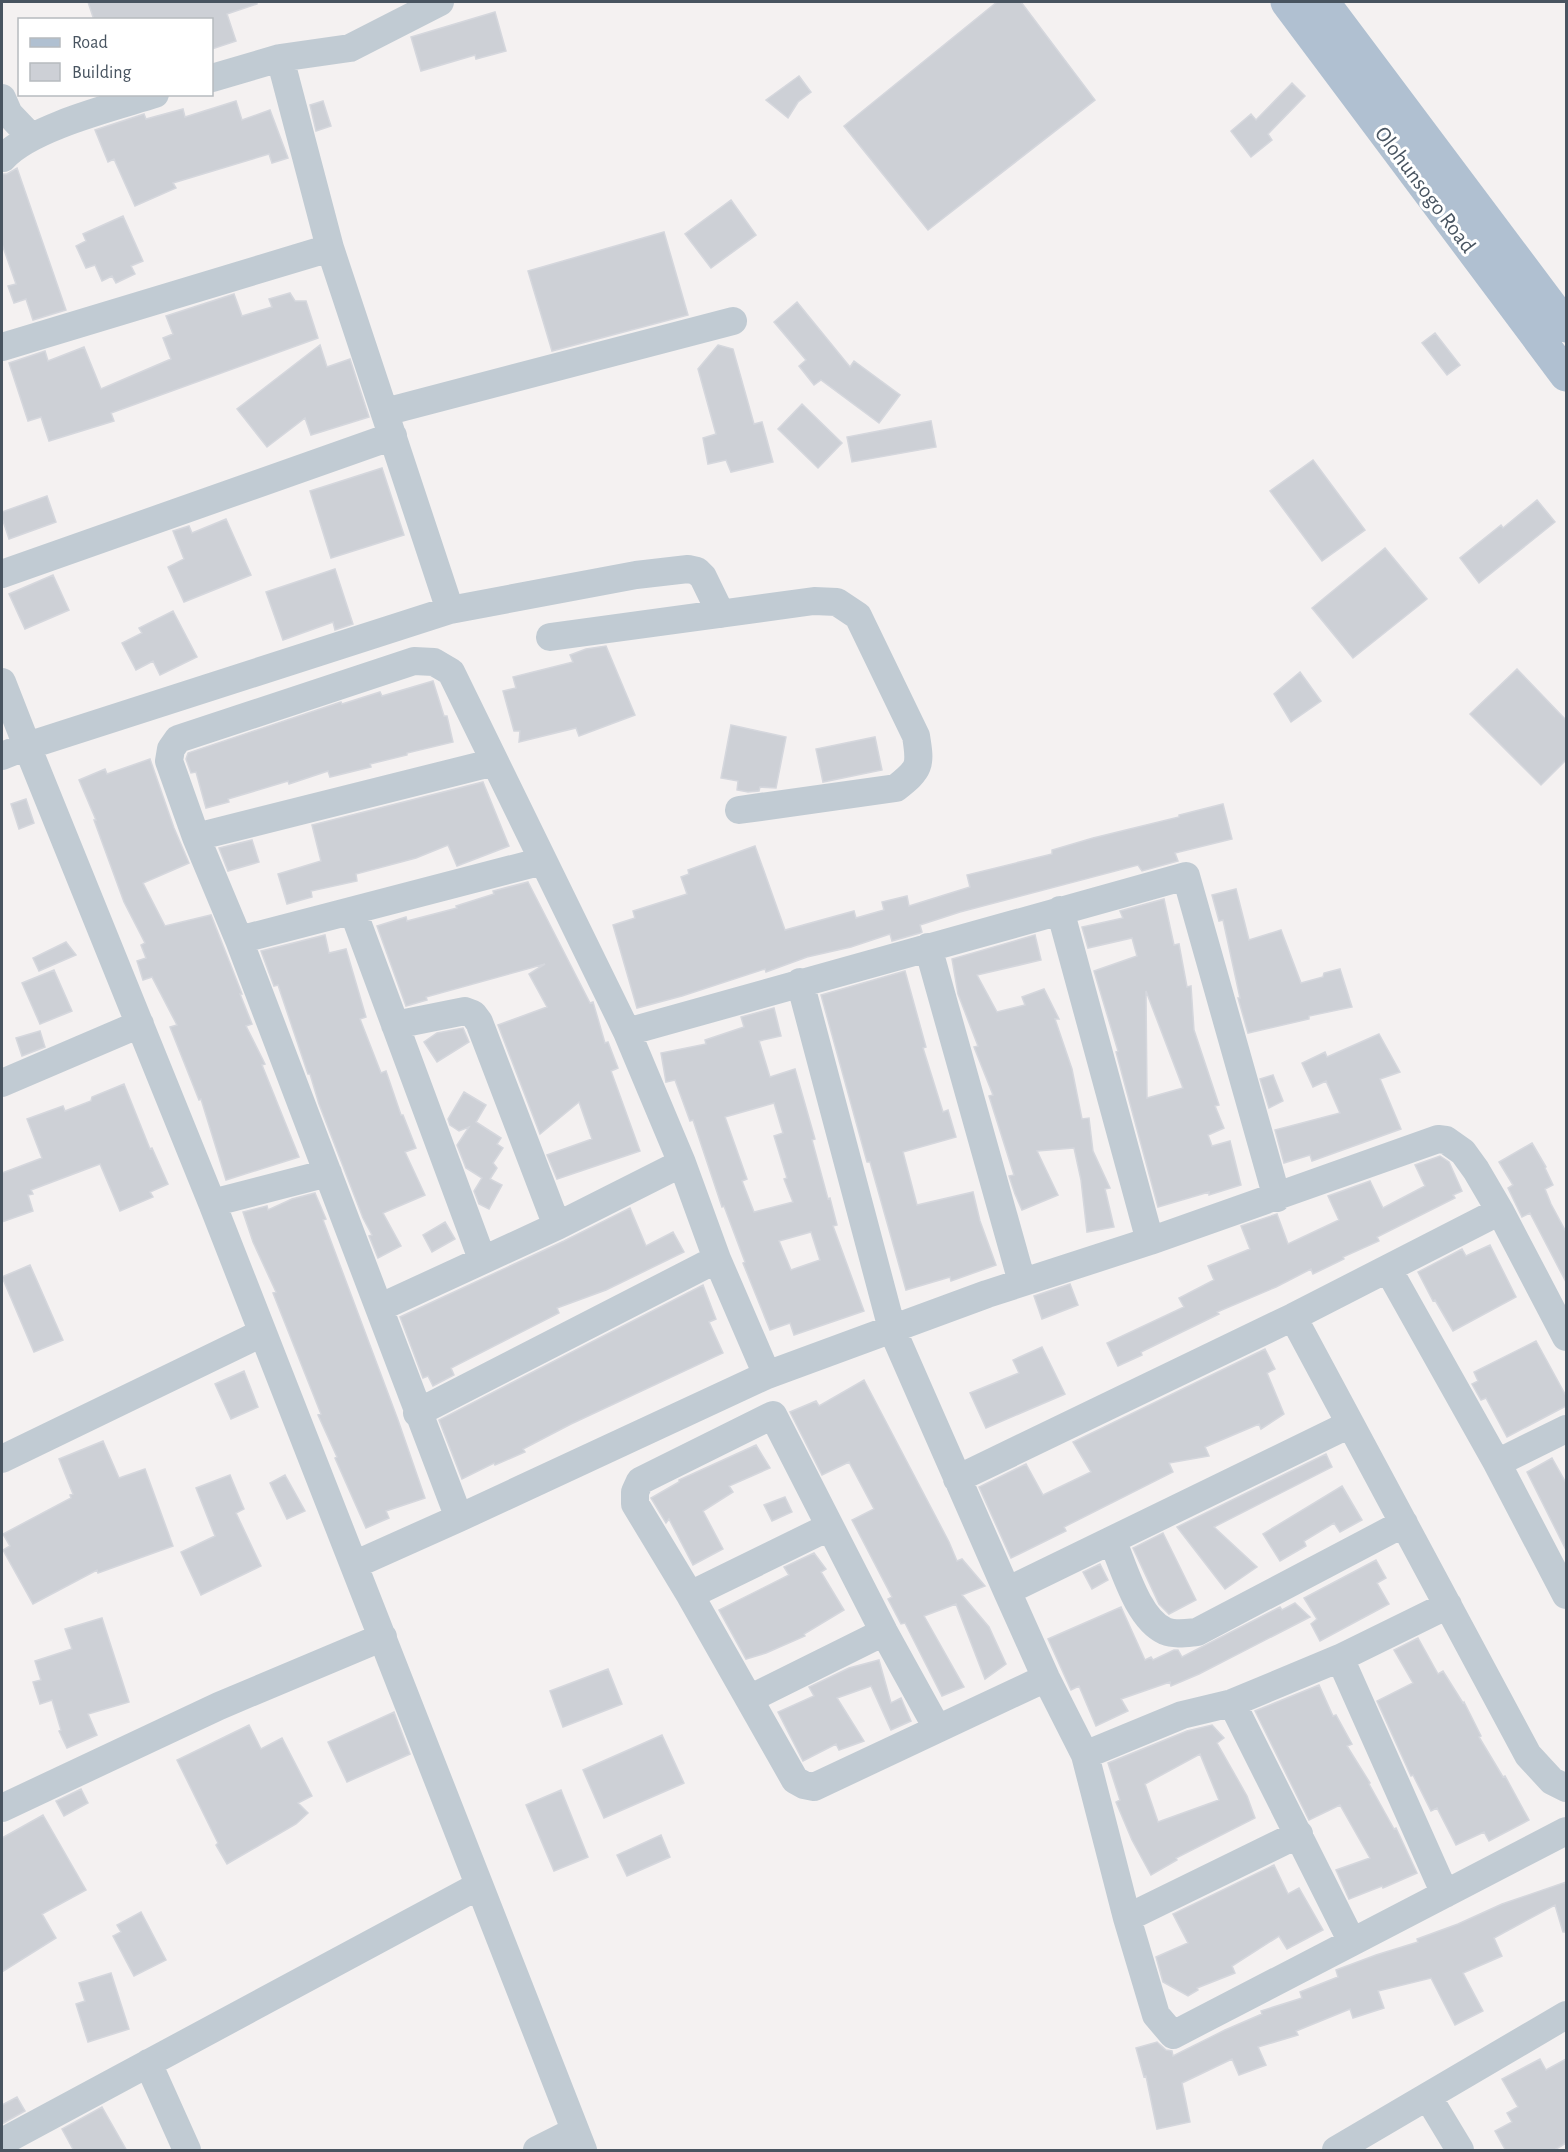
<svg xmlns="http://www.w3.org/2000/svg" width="1568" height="2152" viewBox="0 0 1568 2152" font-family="'Alegreya Sans',sans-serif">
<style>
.building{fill:#cdd0d6;stroke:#d5d7dd;stroke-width:1.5;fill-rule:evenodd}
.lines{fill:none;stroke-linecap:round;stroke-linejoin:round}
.minor{stroke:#c1cbd3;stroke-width:28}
.major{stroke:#b0c0d1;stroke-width:33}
.labels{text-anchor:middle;stroke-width:6;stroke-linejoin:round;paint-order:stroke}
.street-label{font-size:22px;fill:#485460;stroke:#fff}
</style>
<rect width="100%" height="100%" fill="#f4f1f1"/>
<path class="building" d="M88,2H257V4L227,14L236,41L212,49V20H94Z
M997,2H1021L1095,100L928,230L844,126Z
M495,12L506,51L476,59L475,55L421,71L411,37Z
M799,76L811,92L798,102L788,118L766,100Z
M1292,83L1305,96L1268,134L1272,140L1251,157L1231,131L1251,114L1256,120Z
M236,101L242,120L270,110L288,158L272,163L269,154L173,183L176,188L135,206L114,159L108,162L95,130L144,114L146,119L183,109L185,117Z
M323,101L331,126L316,131L310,105Z
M17,168L66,310L33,320L26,299L14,303L8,286L16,284L2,244V174H7Z
M731,200L756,235L711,268L685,234Z
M123,216L143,261L131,266L135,274L116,283L112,276L102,281L95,265L86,268L76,246L86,241L83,234Z
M664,232L688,315L552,351L528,271Z
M290,293L295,301H306L318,338L111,413L114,421L49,441L41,417L28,421L9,363L45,351L48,361L84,347L101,389L171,359L163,338L173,334L166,316L234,294L242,316L272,307L269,299Z
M797,302L850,367L854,361L900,395L879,423L821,380L814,385L799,366L806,360L774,322Z
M1435,333L1460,365L1447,375L1422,343Z
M320,345L327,367L350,359L369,417L311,435L305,418L267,447L237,409Z
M718,345L733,349L754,424L762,422L773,462L731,472L726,460L708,464L703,438L716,434L698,369Z
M802,404L842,443L818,468L778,429Z
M931,421L936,447L852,462L847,437Z
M1313,460L1365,530L1322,561L1270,491Z
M382,468L404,535L331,558L310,491Z
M47,496L56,522L9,539L2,518V512Z
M1537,500L1555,522L1479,583L1460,558L1501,525L1503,528Z
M226,519L251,575L184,602L168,567L184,559L173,531L189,526L192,533Z
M1385,548L1427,599L1353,658L1312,608Z
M335,569L353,624L335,630L333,622L283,640L266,592Z
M53,575L69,610L25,629L9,594Z
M173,611L197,657L160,675L153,661L136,670L122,643L142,633L139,628Z
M606,646L635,715L579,736L576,728L519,742L520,731H514L503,691L516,688L513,677L573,662L570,655L586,649Z
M1517,669L1566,720V760L1541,785L1470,714Z
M1300,672L1321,701L1291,722L1274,694Z
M433,681L444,716H447L453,742L407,753V755L370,764L371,767L330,777L328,771L289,784L288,781L228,799L229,802L206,808L196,772L191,773L186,759L188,753L341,702L342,704L380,692L382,696Z
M731,725L786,737L776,788L760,787L759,791L748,792L737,790L738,781L721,778Z
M875,737L882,770L823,782L816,749Z
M150,759L174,828L189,863L143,883L165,926L211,915L242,994H240L252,1024L246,1026L265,1064L262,1065L299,1157L226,1180L201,1099L199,1100L170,1027L177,1025L152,977L143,980L137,961L146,958L141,945L145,943L124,902L94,820H96L79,780L105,769L107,774Z
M483,782L509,846L457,866L448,845L416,858L356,874L357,881L311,891L312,897L287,904L278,874L321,861L312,825Z
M26,799L34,823L19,829L11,804Z
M1223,804L1232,839L1175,853L1178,861L1142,871L1138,865L960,912L920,925L922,932L920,933L892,941L890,934L851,947L807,957L766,972L765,969L682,996L637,1008L613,925L635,918L633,911L687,894L681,877L689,874L688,870L755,846L785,930L854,911L856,918L884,910L882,902L907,896L909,906L970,887L967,875L1052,854V850L1093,838L1179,817V815Z
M252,840L259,862L228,871L219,848Z
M528,882L590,1003L593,1002L605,1043L608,1042L618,1068L611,1071L640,1151L557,1179L547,1155L592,1139L579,1102L540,1134L498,1025L547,1007L529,974L545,964L426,997L427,1000L406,1006L377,926L406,917L407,921L457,908L456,906L494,894L493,891Z
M1236,889L1249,940L1281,930L1301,983L1323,977L1324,973L1340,969L1352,1007L1309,1016V1019L1248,1033L1238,998H1240L1223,920L1219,921L1212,895Z
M1164,899L1174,945L1179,944L1187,987L1191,986L1194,1030L1219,1105L1215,1106L1224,1128L1208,1135L1212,1146L1230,1141L1241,1185L1209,1195V1192L1158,1207L1116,1052L1118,1051L1094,971L1137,956L1132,938L1088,948L1082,927L1123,918L1120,911ZM1146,991L1183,1088L1147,1098Z
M325,935L329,953L346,949L366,1017L360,1019L381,1073L386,1071L401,1115H403L416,1148L405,1152L425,1195L383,1213L401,1246L378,1258L369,1236L372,1235L363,1218L319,1104L310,1074H308L278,985L274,986L261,951Z
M1035,935L1041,960L977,975L997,1012L1025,1005L1022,997L1044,989L1059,1019H1055L1072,1069L1082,1119L1089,1118L1093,1151L1110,1188L1105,1189L1114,1227L1087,1232L1081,1180L1074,1148L1037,1151L1058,1195L1022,1210L1015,1194L1009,1176L1014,1175L989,1096L993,1095L974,1047L978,1046L958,994L952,959Z
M66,942L76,955L39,971L33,958Z
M54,970L72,1011L40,1024L22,983Z
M905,971L926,1047L923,1048L943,1112L948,1110L956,1137L903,1152L917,1205L973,1192L980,1221L996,1265L951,1281L950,1277L906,1290L870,1162H867L821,995Z
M774,1008L781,1036L759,1041L770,1077L795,1069L815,1139L812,1140L828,1199L830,1198L837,1225L833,1226L864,1311L794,1335L790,1323L770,1330L743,1263L745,1262L724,1206L722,1207L693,1120L690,1121L675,1080L666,1082L661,1053L706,1044L705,1040L744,1027L741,1017ZM774,1103L783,1133L774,1136L787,1178L784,1179L793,1202L754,1212L742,1181L747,1179L725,1117ZM811,1232L820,1260L791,1270L779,1241Z
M463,1028L469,1042L437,1062L424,1042L437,1033Z
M40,1031L45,1047L22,1056L16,1038Z
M1379,1034L1400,1072L1380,1079L1401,1129L1312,1161L1310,1155L1284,1163L1275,1130L1340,1113L1326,1081L1313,1087L1302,1063L1325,1052L1327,1057Z
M1273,1075L1283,1101L1269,1108L1260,1079Z
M124,1084L150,1149L152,1148L168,1184L150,1192L153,1197L120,1211L100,1164L31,1190L33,1194L28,1195L33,1211L2,1222V1173L42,1158L27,1119L63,1106L65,1111L91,1101L92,1097Z
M464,1092L486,1105L476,1122L501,1138L497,1144L503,1148L493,1163L497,1168L490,1179L502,1185L489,1209L479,1204L474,1191L482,1178L466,1168L457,1145L469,1127L459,1131L450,1125L448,1119Z
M1532,1143L1546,1167L1545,1168L1553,1185L1545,1189L1551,1204L1566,1232V1282L1530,1213L1522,1217L1508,1188L1513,1185L1499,1162Z
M1440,1156L1449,1162L1462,1191L1453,1195L1455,1198L1377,1237L1379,1241L1343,1257L1344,1259L1313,1274L1311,1269L1276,1287L1217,1312L1219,1314L1141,1352L1142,1355L1118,1366L1107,1343L1184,1307L1179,1298L1214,1280L1208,1266L1250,1249L1241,1226L1277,1214L1288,1244L1339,1220L1328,1196L1370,1181L1383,1208L1425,1186L1415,1165Z
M315,1193L326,1219L323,1220L398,1420L425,1498L386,1511L389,1518L366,1528L335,1458L337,1457L318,1415L321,1414L273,1293L276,1292L253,1242L243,1212L267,1206L268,1210L292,1199Z
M630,1208L646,1246L673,1232L684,1252L606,1290L557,1308L559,1313L451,1368L454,1375L433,1386L428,1376L423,1378L400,1317L564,1241Z
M445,1222L455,1239L432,1252L423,1235Z
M1490,1245L1516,1297L1453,1331L1435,1300L1433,1301L1418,1272L1462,1249L1466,1256Z
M30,1265L63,1340L34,1352L2,1277Z
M1070,1284L1078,1305L1042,1319L1034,1296Z
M703,1285L716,1319L709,1322L723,1353L571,1424L523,1449L525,1452L495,1465L494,1463L462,1479L439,1420Z
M1536,1341L1566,1396V1406L1507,1437L1486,1398L1481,1400L1472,1384L1478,1381L1474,1372Z
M1042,1347L1065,1394L986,1428L970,1393L1019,1373L1013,1360Z
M1265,1349L1275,1369L1267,1373L1284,1414L1261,1429L1259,1424L1205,1447L1209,1456L1169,1463L1173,1472L1064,1527L1066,1531L1011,1558L979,1487L1026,1464L1043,1495L1091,1472L1073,1442Z
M244,1371L258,1407L231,1419L215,1384Z
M864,1380L949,1542L957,1561L962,1559L985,1586L962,1595L989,1627L1006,1664L985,1679L956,1604L924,1616L964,1687L942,1696L905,1623L901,1624L888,1599L892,1597L852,1520L874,1509L849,1462L822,1475L790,1412L816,1401L819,1406Z
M103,1441L119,1478L145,1469L173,1546L98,1573L97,1570L33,1604L3,1550L10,1546L3,1534L71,1498L70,1495L73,1494L59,1459Z
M756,1445L770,1468L729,1486L733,1492L703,1511L723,1549L693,1565L669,1519L666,1523L651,1498L679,1482V1480Z
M1326,1454L1332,1467L1214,1527L1257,1567L1225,1589L1177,1527Z
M1552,1458L1566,1483V1550L1527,1472Z
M230,1475L244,1509L236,1513L261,1566L201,1595L181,1552L215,1536L196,1488Z
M285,1475L305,1511L287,1519L270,1483Z
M1342,1486L1362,1520L1340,1532L1334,1523L1304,1541L1306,1546L1280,1561L1263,1534Z
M785,1497L792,1512L772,1521L764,1505Z
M1163,1533L1196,1600L1169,1614L1159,1604L1133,1548Z
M814,1553L826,1569L821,1572L844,1610L804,1634L805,1636L766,1653L746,1659L719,1610L789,1575L784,1567Z
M1376,1560L1386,1578L1377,1583L1389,1604L1320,1641L1311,1624L1317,1619L1304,1598Z
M1100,1564L1108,1580L1092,1589L1083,1572Z
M1295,1603L1310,1617L1199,1674L1171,1686L1170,1682L1121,1699L1128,1711L1096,1726L1079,1686L1071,1690L1048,1639L1121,1607L1145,1660L1151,1657L1153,1660L1174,1650H1178L1182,1657L1280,1607L1282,1610Z
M102,1618L129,1702L88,1714L97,1735L67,1748L59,1731L61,1730L52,1700L40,1704L33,1682L41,1680L35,1661L72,1649L65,1629Z
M1418,1638L1438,1674L1443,1671L1463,1703L1464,1702L1481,1736L1479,1737L1503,1777L1505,1776L1529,1820L1489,1841L1484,1832L1456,1845L1437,1808L1431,1811L1413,1775L1411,1776L1377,1701L1413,1683L1394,1650Z
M879,1660L891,1703L901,1698L911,1721L891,1730L871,1686L837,1698L864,1741L839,1750L836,1744L803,1761L778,1712L814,1696L809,1687L849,1668Z
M608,1669L622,1704L563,1727L550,1691Z
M1319,1685L1333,1716L1336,1715L1352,1744L1347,1746L1370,1783L1369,1784L1394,1829L1396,1828L1417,1873L1383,1888L1382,1886L1349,1899L1336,1870L1370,1858L1340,1805L1309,1820L1255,1711Z
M394,1712L410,1754L347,1782L328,1742Z
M249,1725L261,1749L282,1738L312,1796L298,1803L308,1813L296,1824L227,1864L216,1845L218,1843L177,1760Z
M1212,1725L1224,1738L1217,1743L1247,1796L1255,1818L1176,1858L1177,1860L1151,1875L1132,1840L1116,1802L1120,1800L1108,1763L1187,1731ZM1200,1754L1219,1800L1158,1822L1145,1784Z
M662,1735L684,1783L604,1818L583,1770Z
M81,1789L88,1803L64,1816L56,1801Z
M561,1790L588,1857L554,1871L526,1805Z
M43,1815L86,1890L42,1914L56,1938L2,1972V1838Z
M661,1835L670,1857L627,1876L617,1855Z
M1274,1865L1288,1894L1299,1888L1323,1930L1287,1949L1279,1936L1232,1966L1235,1973L1197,1988L1198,1990L1188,1996L1163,1982L1156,1957L1188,1943L1173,1914Z
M1566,1882V1932H1563L1555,1905L1494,1938L1502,1956L1463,1973L1483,2011L1455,2025L1431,1978L1378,1991L1384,2008L1353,2018L1350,2009L1296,2031L1298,2035L1258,2047L1266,2065L1239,2075L1232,2059L1182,2083L1190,2122L1157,2129L1146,2076L1144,2077L1136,2048L1157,2042L1166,2050L1172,2051L1173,2056L1225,2030L1262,2014L1261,2011L1302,1998L1300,1992L1338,1977L1336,1970L1376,1955L1418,1942L1417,1939L1458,1924L1502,1904Z
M141,1912L166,1960L134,1976L113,1936L121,1932L117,1925Z
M111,1973L129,2029L88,2042L76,2004L85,2001L79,1983Z
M1540,2059L1546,2070L1566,2059V2143L1553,2151H1506L1495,2131L1512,2122L1507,2113L1518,2107L1502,2079Z
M17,2097L25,2111L2,2124V2105Z
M102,2107L127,2151H74L62,2129Z"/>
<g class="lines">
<path class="minor" d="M212,78L280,58L350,48L440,2
M2,98L9,114L31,137
M3,158C31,127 114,107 155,94
M330,248L450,610
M2,347L330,248L280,58
M385,412L733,321
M2,574L393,436
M550,637L814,601L837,602L858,616L916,736C921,766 920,769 896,788L739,810
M2,682L27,746L2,756
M196,837L495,762
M1060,910L1150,1241
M353,911L482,1259
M239,940L543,861
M928,947L1022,1282
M800,982L892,1329L1007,1591L1046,1678L1085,1755L1127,1918L1156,2015L1173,2035L1566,1831
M395,1025L465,1011L473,1014L479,1022L557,1226
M627,1032L1186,876L1277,1198
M2,1083L140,1024
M212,1203L328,1173
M1388,1269L1497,1463L1566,1595
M379,1308L557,1226L682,1163
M1293,1317L1528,1755L1552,1781L1566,1788
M417,1413L717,1259
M2,1459L262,1333
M1497,1463L1566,1429
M957,1479L1293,1317L1500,1211
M459,1518L239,940L196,837L169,761L171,749L178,739L414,661L434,662L451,672L627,1032L682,1163L717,1259L767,1375
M1112,1540C1124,1567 1137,1618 1165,1631C1175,1635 1186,1633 1197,1632L1404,1523
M354,1565L459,1518L767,1375L987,1294L1150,1241L1438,1139L1446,1140L1463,1152L1476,1170L1500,1211L1566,1337
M1007,1591L1350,1424
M690,1595L829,1527
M1340,1658L1445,1894
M749,1699L884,1632
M1232,1703L1352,1942
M937,1728L884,1632L773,1415L640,1481L635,1492V1504L690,1595L795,1780L804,1785L814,1787L1046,1678
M1085,1755L1182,1715L1232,1703L1340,1658L1448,1605
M2,1808L219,1706L383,1637
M1127,1918L1299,1834
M148,2063L187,2150
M1428,2097L1460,2150
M2,2142L478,1886
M537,2150L575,2131
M583,2150L212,1203L27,746L450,610L636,575L688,569L697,571L703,577L721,614
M1336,2150L1566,2015"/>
<path class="major" d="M1287,2L1566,375
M1323,2L1566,326"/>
</g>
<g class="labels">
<g class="street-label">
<text transform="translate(1426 189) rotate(53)" y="8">Olohunsogo Road</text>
</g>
</g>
<rect width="1568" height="2152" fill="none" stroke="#485460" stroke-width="6"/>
<rect x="18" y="18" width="195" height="78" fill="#ffffff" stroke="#b6bbbf" stroke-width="1.5"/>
<rect x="30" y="38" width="30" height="9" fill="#b0c0d1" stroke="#b6bbbf" stroke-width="1.5"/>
<text x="72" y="48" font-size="18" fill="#485460">Road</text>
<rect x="30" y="63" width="30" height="18" fill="#cdd0d6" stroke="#b6bbbf" stroke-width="1.5"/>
<text x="72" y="78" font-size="18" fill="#485460">Building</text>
</svg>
